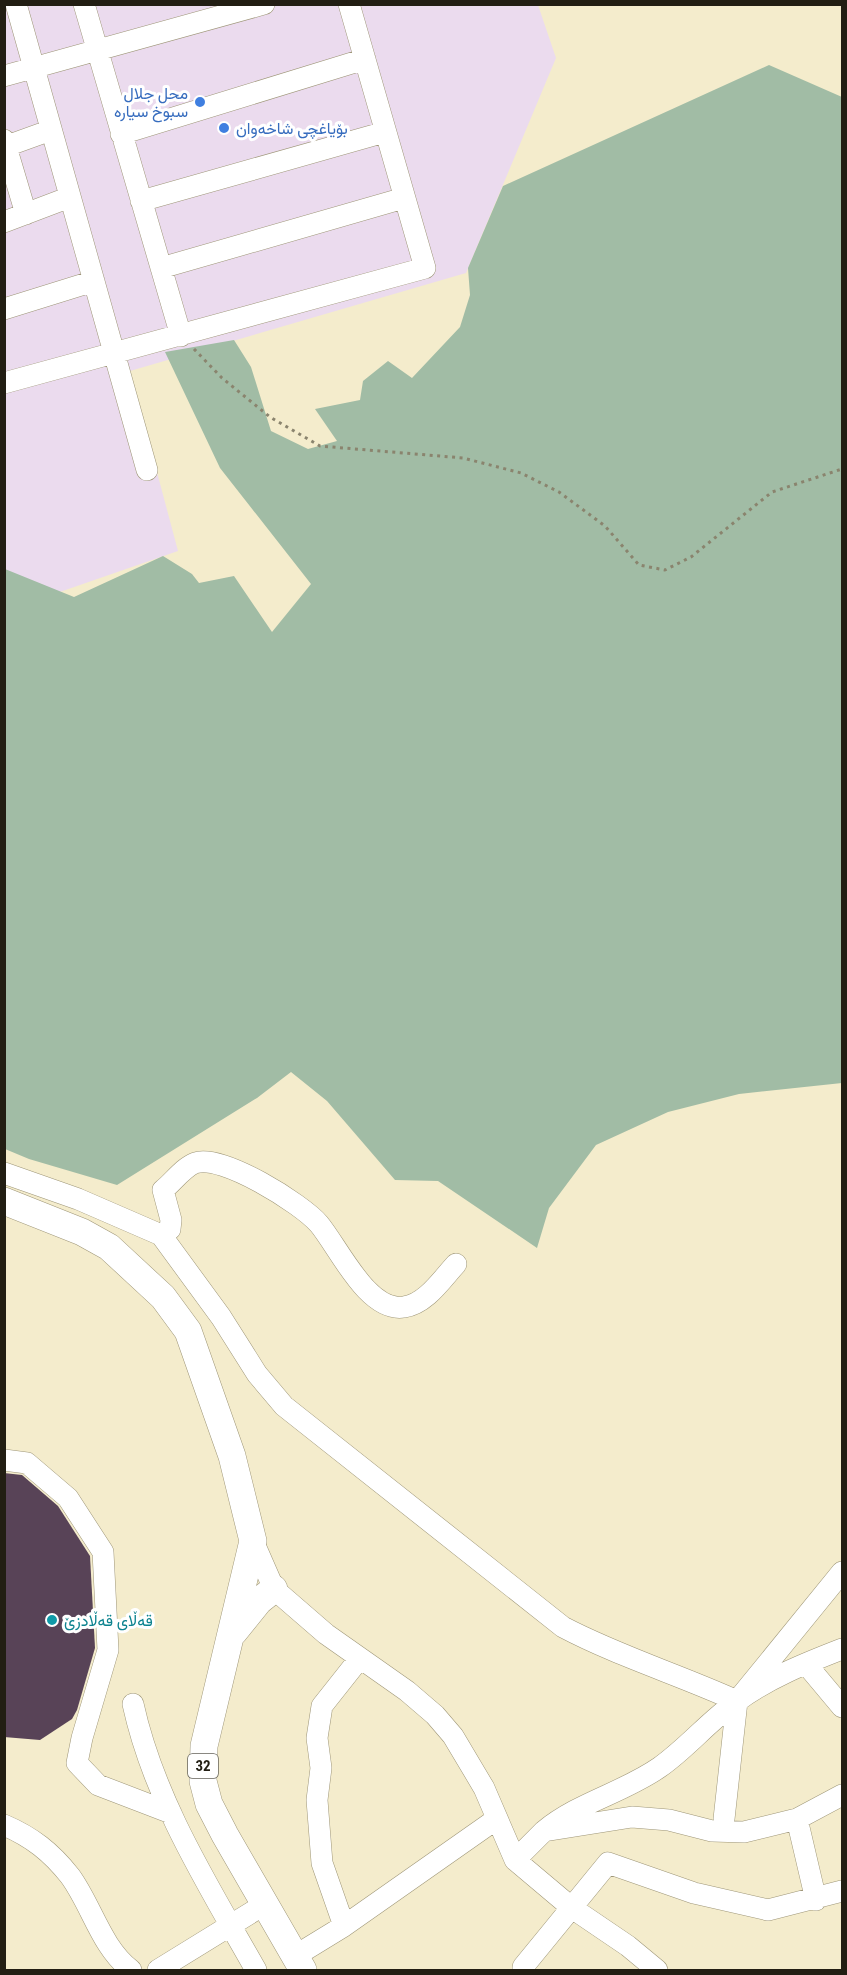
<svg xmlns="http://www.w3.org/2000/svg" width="847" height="1975" viewBox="0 0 847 1975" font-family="'Roboto Condensed',Vazirmatn,sans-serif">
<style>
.industrial{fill:#ebdbee}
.forest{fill:#a1bca5}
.building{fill:#584357}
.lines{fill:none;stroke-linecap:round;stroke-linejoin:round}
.minor-casing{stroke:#9e9678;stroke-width:22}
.major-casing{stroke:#9e9678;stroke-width:28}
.path{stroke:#8a846e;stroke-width:3;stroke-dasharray:3 4.5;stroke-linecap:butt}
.minor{stroke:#fff;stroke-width:21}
.major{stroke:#fff;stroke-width:27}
.shop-dot{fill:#3f7fe0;stroke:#fff;stroke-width:2}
.culture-dot{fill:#0f9aa8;stroke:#fff;stroke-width:2}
.labels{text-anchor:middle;stroke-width:6;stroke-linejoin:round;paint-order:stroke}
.shield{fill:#fff;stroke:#64625a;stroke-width:1.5}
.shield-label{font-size:15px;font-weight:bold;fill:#221e13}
.shop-label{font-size:16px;fill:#366cbe;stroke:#fff;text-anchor:end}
.culture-label{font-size:16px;fill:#0d838f;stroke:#fff;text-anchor:start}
</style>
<rect width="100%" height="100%" fill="#f4eccc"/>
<path class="industrial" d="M4,5H538L556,58L466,273L130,371L178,551L5,611Z"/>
<path class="forest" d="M769,65L842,97V1083L739,1094L668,1112L596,1145L549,1208L537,1248L438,1181L395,1180L327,1101L291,1072L257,1098L117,1185L29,1159L5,1149V569L74,597L163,556L192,574L199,583L234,576L272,632L311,584L220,468L165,352L234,340L251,367L271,431L308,449L337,441L315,409L360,400L363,381L388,361L412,378L460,327L470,295L468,268L503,186Z"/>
<path class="building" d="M4,1473L22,1475L58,1506L90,1556L95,1648L77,1710L72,1719L40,1740L4,1737Z"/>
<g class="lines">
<g class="minor-casing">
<path id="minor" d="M16,4L147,470
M84,4L181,336
M4,76L264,4
M121,134L365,59
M4,140L26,214
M4,147L51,130
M141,201L385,132
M4,222L70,197
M161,268L404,198
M4,309L94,281
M4,383L425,268L349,4
M4,1173L78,1199L161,1235L170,1229L171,1220L163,1190C172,1183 184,1167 195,1163C221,1153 302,1204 319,1224C339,1248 368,1313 404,1307C426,1304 442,1279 456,1264
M161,1235L221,1317L257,1374L284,1406L563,1627C618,1656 680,1675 737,1701
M4,1460L27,1463L68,1498L103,1552L108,1650L82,1738L77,1763L98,1785L171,1813
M253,1541L274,1589L326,1634L407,1691L435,1715L453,1736L484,1788L515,1860L572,1908L628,1946L657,1970
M806,1664L842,1707
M133,1704C154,1800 208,1885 256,1970
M724,1819L737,1701L842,1572
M797,1819L816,1900
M4,1825C32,1837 51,1852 70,1876C92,1906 101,1947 131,1970
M544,1831C579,1802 623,1793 660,1767C687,1748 709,1721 736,1702C768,1678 806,1663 842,1649
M515,1860L544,1831L632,1817L669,1820L712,1831L744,1832L797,1819L842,1795
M344,1926L322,1863L317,1800L321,1768L317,1738L322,1706L360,1658
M295,1956L344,1926L495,1820
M158,1970L265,1904
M523,1970V1967L608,1863L694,1893L768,1910L842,1891"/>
</g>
<g class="major-casing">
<path id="major" d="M4,1201L82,1232L109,1247L163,1297L188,1331L232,1456L253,1541L204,1746L203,1781L209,1804L225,1835L303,1970
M234,1632L259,1601L274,1589"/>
</g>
<path class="path" d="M194,349L222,378L270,417L320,446L463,458L521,473L559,492L605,526L639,565L665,570L691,557L772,492L842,469"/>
<use href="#minor" class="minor"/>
<use href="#major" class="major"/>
</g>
<g class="shop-dot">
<circle cx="200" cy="102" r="6"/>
<circle cx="224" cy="128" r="6"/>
</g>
<circle class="culture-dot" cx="52" cy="1620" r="6"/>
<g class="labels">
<rect class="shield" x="188" y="1754" width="30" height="24" rx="4.5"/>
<g class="shield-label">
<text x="203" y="1771">32</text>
</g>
<g class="shop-label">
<text x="188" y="99">محل جلال<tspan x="188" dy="18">سبوخ سیارە</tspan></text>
<text x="236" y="134" text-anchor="start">بۆیاغچی شاخەوان</text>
</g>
<g class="culture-label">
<text x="64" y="1626">قەڵای قەڵادزێ</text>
</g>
</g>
<rect width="847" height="1975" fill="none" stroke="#221e13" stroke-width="12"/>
</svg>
